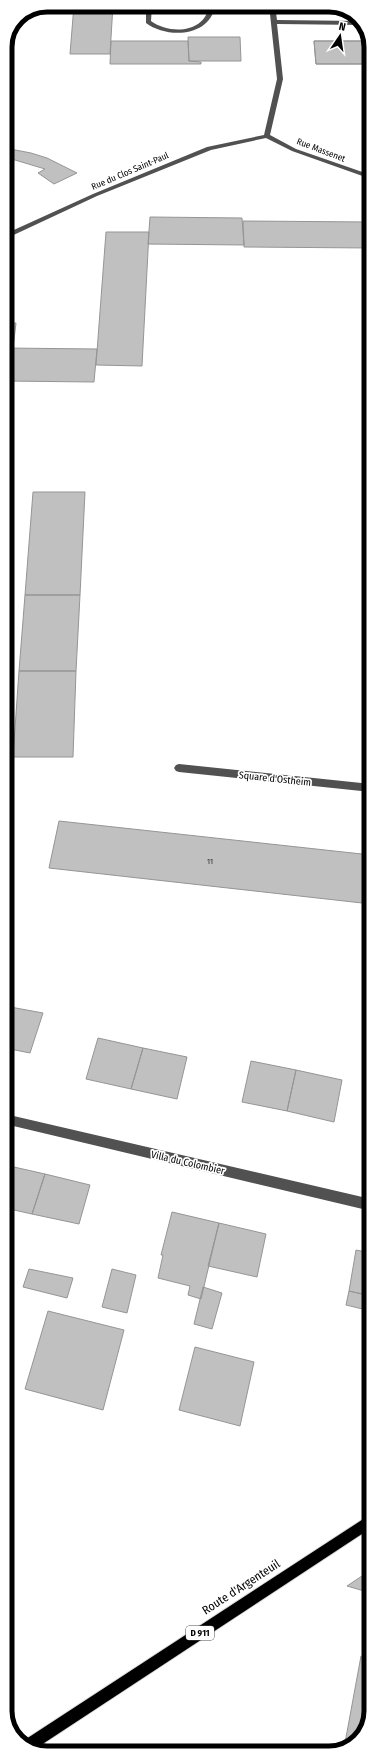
<svg xmlns="http://www.w3.org/2000/svg" width="376" height="1758" viewBox="0 0 376 1758" font-family="'Fira Sans Condensed',sans-serif">
<style>
.building{fill:#c0c0c0;stroke:#959595}
.lines{fill:none;stroke-linecap:round;stroke-linejoin:round}
.major-casing{stroke:#dbdbdb;stroke-width:2}
.minor{fill:#515151;fill-rule:evenodd}
.major{fill:#000;fill-rule:evenodd}
.labels{text-anchor:middle;stroke-width:3.5;stroke-linejoin:round;paint-order:stroke}
.number-label{font-size:8px;fill:#303030}
.far-street-label{font-size:9px;fill:#000;stroke:#fff}
.shield{fill:#fff;stroke:#4c4c4c;stroke-width:1}
.shield-label{font-size:9px;font-weight:bold;fill:#000}
.street-label{font-size:10px;fill:#000;stroke:#fff}
.near-street-label{font-size:12px;fill:#000;stroke:#fff}
.rim{fill:none;stroke:#000;stroke-width:5}
</style>
<rect width="100%" height="100%" fill="#fff"/>
<path class="building" d="M74,5H113L110,54H70Z
M188,37H240L241,61H189Z
M111,41H188L189,61L201,62V64H110Z
M314,41H370L371,64H316Z
M314,41H370L371,64H316Z
M5,148L31,153L47,158L77,173L54,184L38,173L45,169L5,157Z
M150,217L242,218L244,245L148,244Z
M243,221L371,222V248L244,247Z
M106,232H149L142,366L96,365Z
M5,323H16L13,348H5Z
M5,348L97,349L94,382L5,381Z
M33,492H85L80,595H25Z
M25,595H80L76,671H19Z
M19,671H76L73,757H13Z
M59,821L371,855V904L49,868Z
M5,1006L43,1013L30,1053L5,1048Z
M98,1038L143,1048L131,1089L86,1079Z
M143,1048L187,1057L177,1099L131,1089Z
M251,1061L296,1070L287,1111L242,1102Z
M296,1070L342,1080L334,1122L287,1111Z
M5,1165L45,1174L32,1214L5,1208Z
M45,1174L90,1185L79,1224L32,1214Z
M172,1212L219,1223L201,1299L188,1295L190,1286L158,1278L163,1255H161Z
M219,1223L266,1234L257,1277L208,1266Z
M356,1250L371,1253V1296L349,1291Z
M29,1269L73,1278L67,1298L23,1287Z
M112,1269L136,1275L127,1313L102,1307Z
M203,1287L222,1293L212,1329L194,1324Z
M349,1291L371,1296V1311L346,1305Z
M48,1311L124,1330L103,1410L25,1389Z
M195,1347L254,1362L240,1426L179,1410Z
M371,1570V1593L347,1586Z
M361,1656L371,1659V1711L360,1739L350,1744L345,1743Z"/>
<g class="lines">
<g class="major-casing">
<path id="major" d="M371,1514V1528L35,1749L22,1743L23,1741Z"/>
</g>
<path class="minor" d="M146,5H152L151,21C170,35 206,33 209,5H215C211,37 167,39 146,23Z
M269,5H275L277,20L360,21L362,25L277,24L283,79L270,135L296,149L371,175V179L292,151L266,138L211,150L97,196L5,239V234L93,194L207,147L264,135L277,79Z
M179,764L371,784V792L179,772L176,771L174,768L176,765Z
M5,1114L371,1199V1211L5,1124Z"/>
<use href="#major" class="major"/>
</g>
<g class="labels">
<g class="number-label">
<text x="210" y="864">11</text>
</g>
<g class="far-street-label">
<text transform="translate(321 150) rotate(21)" y="3">Rue Massenet</text>
<text transform="translate(130 171) rotate(-23)" y="3">Rue du Clos Saint-Paul</text>
</g>
<rect class="shield" x="186" y="1626" width="28" height="14" rx="3"/>
<g class="shield-label">
<text x="200" y="1636">D 911</text>
</g>
<g class="street-label">
<text transform="translate(275 778) rotate(6)" y="4">Square d'Ostheim</text>
<text transform="translate(188 1162) rotate(13)" y="4">Villa du Colombier</text>
</g>
<g class="near-street-label">
<text transform="translate(241 1587) rotate(-33)" y="4">Route d'Argenteuil</text>
</g>
</g>
<path d="M0 0H376V1758H0ZM47 12H329A35 35 0 0 1 364 47V1711A35 35 0 0 1 329 1746H47A35 35 0 0 1 12 1711V47A35 35 0 0 1 47 12Z" fill="#fff" fill-rule="evenodd"/>
<path class="rim" d="M47 12H329A35 35 0 0 1 364 47V1711A35 35 0 0 1 329 1746H47A35 35 0 0 1 12 1711V47A35 35 0 0 1 47 12Z"/>
<g transform="translate(340 36) rotate(13)" stroke="#ffffff" stroke-width="3" paint-order="stroke">
<path d="M0-3L7 15L0 10L-7 15Z" fill="#000000"/>
<text y="-6" font-size="11" font-weight="bold" text-anchor="middle" fill="#000000">N</text>
</g>
</svg>
